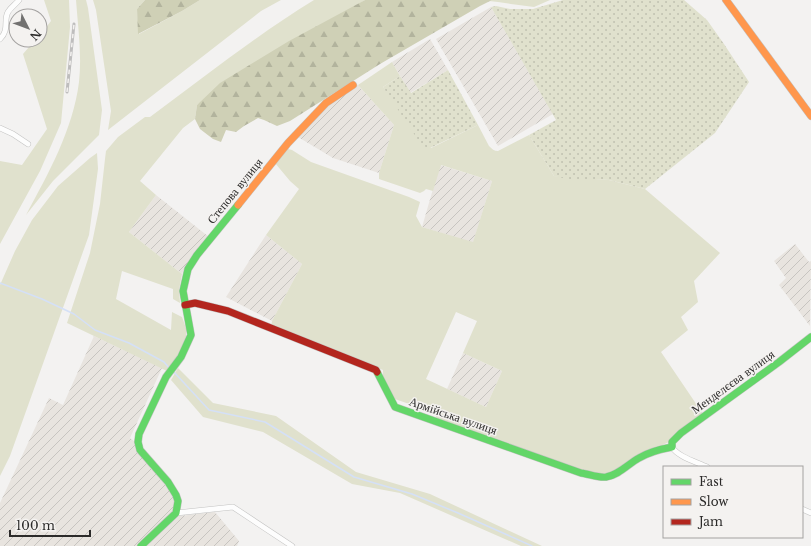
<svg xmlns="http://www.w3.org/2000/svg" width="811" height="546" viewBox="0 0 811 546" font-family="'Libre Baskerville',serif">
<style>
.industrial{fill:url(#industrial-furrows)}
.grass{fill:#e0e1cd;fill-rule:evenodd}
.forest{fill:url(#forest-firs)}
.park{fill:url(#park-dots)}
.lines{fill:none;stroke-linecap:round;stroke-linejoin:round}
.stream{stroke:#d4e0f7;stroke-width:1.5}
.street-casing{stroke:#c3c3c2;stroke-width:6}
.fast-casing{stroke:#c3c3c2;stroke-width:8}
.slow-casing{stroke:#c3c3c2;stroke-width:8}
.jam-casing{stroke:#c3c3c2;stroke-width:8}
.street{stroke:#fdfdfd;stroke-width:5}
.fast{stroke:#63d668;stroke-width:7}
.slow{stroke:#ff974d;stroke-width:7}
.jam{stroke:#b3261e;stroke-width:7}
.rail-casing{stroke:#bebdbd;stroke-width:3}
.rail{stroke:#f4f2f0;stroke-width:1.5;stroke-dasharray:4.5;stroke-linecap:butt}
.labels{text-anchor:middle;stroke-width:3;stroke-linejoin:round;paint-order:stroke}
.street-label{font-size:12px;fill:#2c2b2a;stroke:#f4f2f0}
</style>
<defs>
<pattern id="industrial-furrows" width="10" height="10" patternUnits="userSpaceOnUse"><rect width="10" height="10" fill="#e8e4df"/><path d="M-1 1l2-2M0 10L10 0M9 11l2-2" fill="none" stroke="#c7c4c0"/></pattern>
<pattern id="forest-firs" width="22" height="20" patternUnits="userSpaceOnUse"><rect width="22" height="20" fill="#cfd0b6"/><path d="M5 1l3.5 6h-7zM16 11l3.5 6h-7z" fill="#b2b39d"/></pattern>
<pattern id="park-dots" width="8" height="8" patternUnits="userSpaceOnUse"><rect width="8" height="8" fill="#e0e1cd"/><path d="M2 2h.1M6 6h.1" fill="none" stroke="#c0c1b0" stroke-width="1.8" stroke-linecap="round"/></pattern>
</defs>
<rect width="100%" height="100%" fill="#f3f2f1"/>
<path class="industrial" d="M491,7L553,114L498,146L436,39Z
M430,39L448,70L410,93L392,62Z
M358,85L394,125L379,173L333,158L298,137L327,104Z
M440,165L492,181L473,243L422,227Z
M156,195L209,237L195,253L186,265L182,274L129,232Z
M266,235L302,264L272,321L226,297Z
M795,244L809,262L811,261L810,326L779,285L786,278L774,261Z
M94,336L162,368L130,438L134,441L137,451L171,489L176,507L170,516L137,546H0V503L49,398L63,405Z
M463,353L502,371L486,407L447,389Z
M215,512L239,541L237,546H146L179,516Z"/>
<path class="grass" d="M44,0H69L70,27L61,123L40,171L0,244V161L22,165L47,129L23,54L35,40H40V35L51,21Z
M76,0H86L88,8L102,110L99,135L53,181L26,215C48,174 73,130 79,82C82,55 78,27 76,0Z
M93,0H145L137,9L139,34L182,11L200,0H281L261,11L108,130L111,111L96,10Z
M314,0H365L197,105L195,119L183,128L140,181L156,195L129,232L182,274L179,290L180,303L173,299V289L122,271L116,299L171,330L172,312L182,317L186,328V337L177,359L167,371L67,323L90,253L100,204L105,159L106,151L118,137L145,117H150C204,77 257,35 314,0Z
M492,0H550L534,7L511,4L498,2L489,1Z
M392,62L400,76L383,87L431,148L478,125L489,146C492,149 494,151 498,151L529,135L554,176L609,180L645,189L720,253L694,281L698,302L681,317L688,330L661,352L703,414L669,442L645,453L611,473L596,474L569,467L437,421L435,413L392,398L383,377V370L271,327L272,321L302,264L266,235L299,189L290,181L275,163L284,150L288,149L292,150L311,162L409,197L420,202L416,216L422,227L473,242L492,181L441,165L433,191L426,189L424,191L420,193L379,179V173L394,125L358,85ZM456,312L477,321L463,353L502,371L486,407L426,379Z
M97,153L98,169L89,235L10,456L0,476V285L15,251L32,220L58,186L90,158Z
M178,368L213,403L276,416L356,472L430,494L542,546H521L400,493L352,484L263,432L203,417L171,380Z"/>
<path class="forest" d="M145,0H200L182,11L138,34L137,9Z
M365,0H492L480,6L380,64L290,121L277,126L264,120L258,118L244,126L236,132L226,130L221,142L213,139L200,129L195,119L197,105L220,83L289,41Z"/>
<path class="park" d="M563,0H684L707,20L724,44L749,82L715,133L645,189L609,180L590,179L571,180L554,176L529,135L556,120L491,7L496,6L510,9H533Z
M448,70L478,125L430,148L422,146L383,87L400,76L411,93Z"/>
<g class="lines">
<path class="stream" d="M0,283L42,299L74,314L95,330L129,343L164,362L170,369
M173,371L209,410L265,422L354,477L412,494L458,513L532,546"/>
<g class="street-casing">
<path id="street" d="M0,39C10,29 3,21 8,12C11,7 16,4 19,0
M0,128L13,134L28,144
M672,447C678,457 697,462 707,467
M802,509L811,513
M176,513L233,507L292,546"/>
</g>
<g class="fast-casing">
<path id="fast" d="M377,372L395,407L581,473C589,474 598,478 606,477C619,475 628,464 639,458C649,452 661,449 672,447V442L681,433L779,362L811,337
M141,546L176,513L178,501L176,495L168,482L140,450L138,442L139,434L166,377L181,357L191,335L183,291L188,269L197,255L238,205"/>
</g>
<g class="slow-casing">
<path id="slow" d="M726,0L811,116
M238,205L288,143L326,103L353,85"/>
</g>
<g class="jam-casing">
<path id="jam" d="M185,305L195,303L228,311L376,370L377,372"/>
</g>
<use href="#street" class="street"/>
<use href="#fast" class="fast"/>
<use href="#slow" class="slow"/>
<use href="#jam" class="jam"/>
<g class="rail-casing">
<path id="rail" d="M67,92L74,24"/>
</g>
<use href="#rail" class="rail"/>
</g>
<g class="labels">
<g class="street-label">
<text transform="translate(235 191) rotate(-51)" y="4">Степова вулиця</text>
<text transform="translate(733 382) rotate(-36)" y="4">Менделєєва вулиця</text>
<text transform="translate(453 416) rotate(19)" y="4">Армійська вулиця</text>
</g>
</g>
<rect x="663" y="466" width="140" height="72" fill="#f4f2f0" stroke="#a4a2a1"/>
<rect x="671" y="479" width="20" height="6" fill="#63d668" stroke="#a4a2a1"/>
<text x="699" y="486" font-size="12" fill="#2c2b2a">Fast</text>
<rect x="671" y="499" width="20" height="6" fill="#ff974d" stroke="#a4a2a1"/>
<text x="699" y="506" font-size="12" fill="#2c2b2a">Slow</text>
<rect x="671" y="519" width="20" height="6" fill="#b3261e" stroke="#a4a2a1"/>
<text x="699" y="526" font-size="12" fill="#2c2b2a">Jam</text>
<g transform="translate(28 28) rotate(132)"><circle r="19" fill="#f4f2f0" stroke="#a4a2a1"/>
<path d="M0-3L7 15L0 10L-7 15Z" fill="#727170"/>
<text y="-6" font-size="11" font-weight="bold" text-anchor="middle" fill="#2c2b2a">N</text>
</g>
<path d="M10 530v6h80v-6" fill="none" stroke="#2c2b2a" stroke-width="2"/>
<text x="16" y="530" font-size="12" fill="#2c2b2a" stroke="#f4f2f0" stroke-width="3" paint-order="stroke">100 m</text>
</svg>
